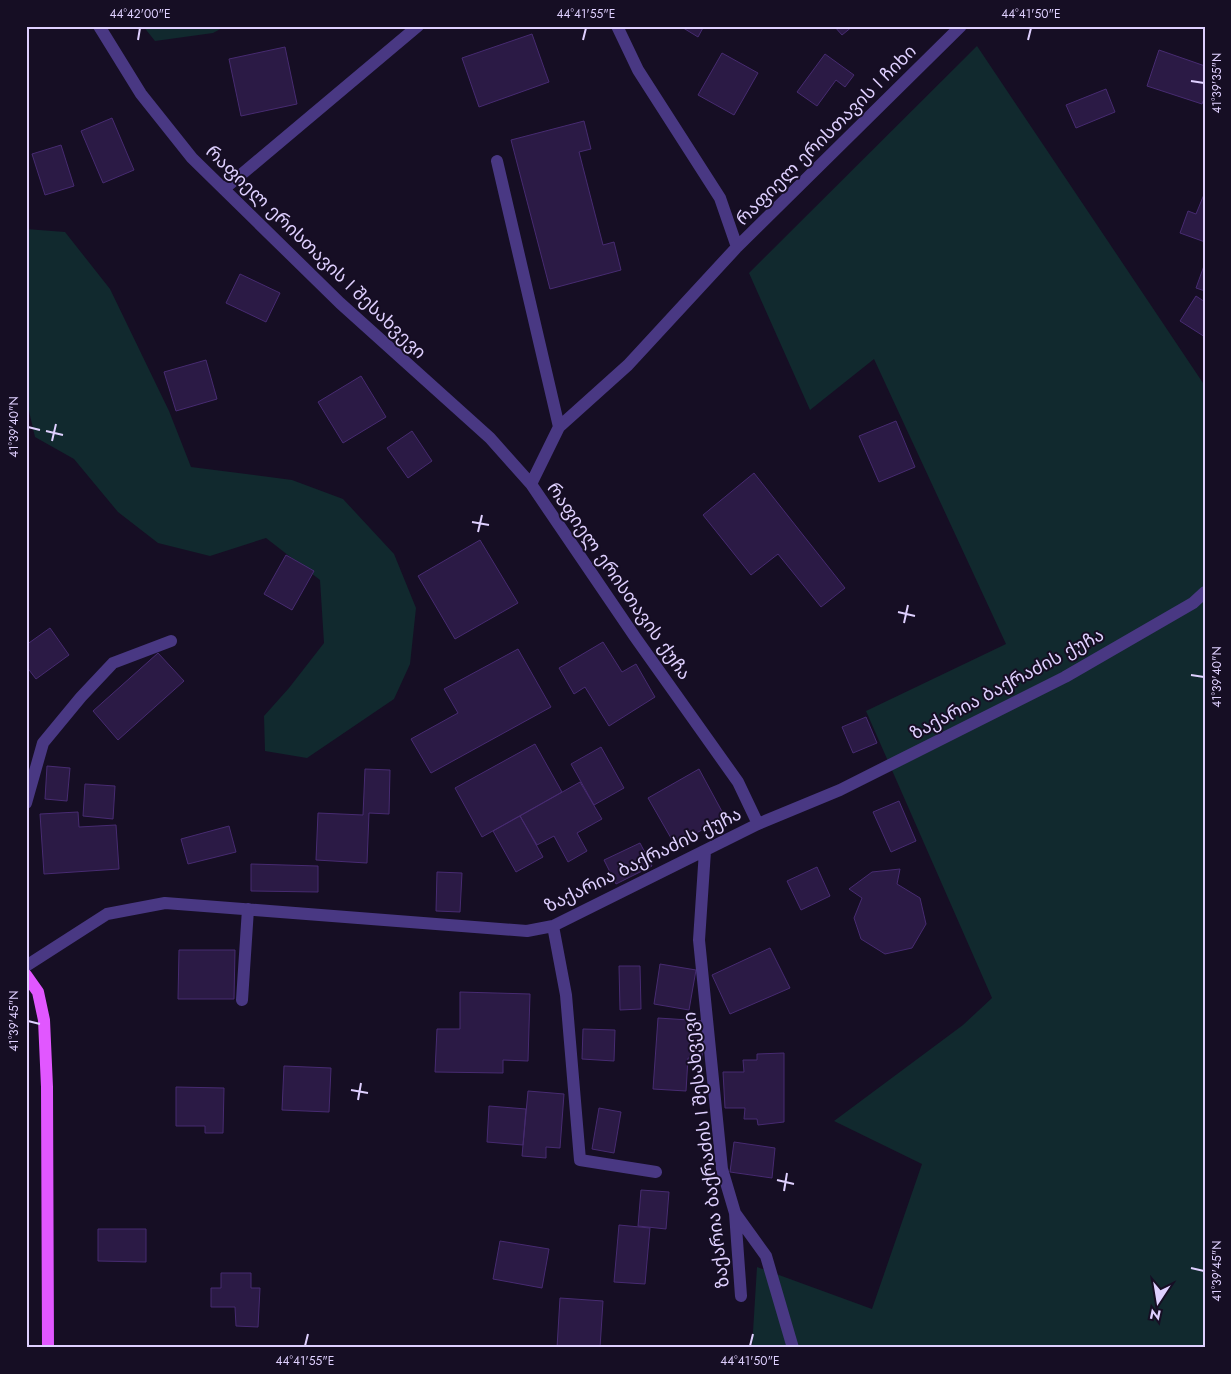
<svg xmlns="http://www.w3.org/2000/svg" width="1231" height="1374" viewBox="0 0 1231 1374" font-family="Jost,'Noto Sans Georgian',sans-serif">
<style>
.green{fill:#11292e}
.building{fill:#2b1a45;stroke:#472b71}
.lines{fill:none;stroke-linecap:round;stroke-linejoin:round}
.minor{stroke:#493883;stroke-width:12}
.major{stroke:#e157ff;stroke-width:12}
.ticks{fill:none;stroke:#dfd0ff;stroke-width:2}
.labels{text-anchor:middle;stroke-width:4;stroke-linejoin:round;paint-order:stroke}
.street-label{font-size:18px;fill:#dfd0ff;stroke:#160e24}
.neatline{fill:none;stroke:#dfd0ff;stroke-width:2}
.ticks-label{font-size:12px;text-anchor:middle;fill:#dfd0ff}
</style>
<rect width="100%" height="100%" fill="#160e24"/>
<path class="green" d="M143,26H226L213,33L155,41Z
M977,46L1205,386V1348H752L757,1267L872,1309L922,1164L834,1121L963,1025L992,998L866,711L1006,644L874,359L810,410L749,273Z
M26,229L65,232L110,289L169,411L191,467L292,480L343,499L394,554L416,608L410,664L394,699L307,758L265,751L264,716L289,688L324,643L320,580L266,538L210,556L158,543L118,512L74,459L35,437L26,398Z"/>
<path class="building" d="M680,26H704L698,37Z
M834,26H853L842,35Z
M532,34L549,82L479,107L462,58Z
M285,47L297,104L241,116L229,59Z
M1159,50L1205,66V97L1202,104L1147,86Z
M722,53L758,73L734,115L698,95Z
M825,54L854,75L845,87L836,80L817,106L797,92Z
M1106,89L1115,112L1076,128L1066,105Z
M112,118L134,170L103,183L81,131Z
M584,121L591,149L579,152L603,245L614,242L621,270L550,289L511,140Z
M61,145L74,186L45,195L32,154Z
M1205,192V242L1180,233L1188,211L1196,214Z
M1205,263V291L1196,288Z
M240,274L280,293L266,322L226,303Z
M1196,296L1205,302V337L1180,321Z
M206,360L217,399L176,411L164,372Z
M361,376L386,417L343,443L318,402Z
M896,421L915,467L879,482L859,436Z
M412,431L432,461L408,478L387,448Z
M754,473L845,588L821,607L778,554L751,575L703,515Z
M480,540L518,603L455,639L418,576Z
M286,555L314,571L292,610L264,594Z
M50,628L69,655L36,679L26,666V645Z
M603,642L622,672L636,664L655,697L609,726L585,687L574,694L559,668Z
M518,649L551,707L431,773L411,739L458,713L444,689Z
M158,653L184,681L118,740L93,711Z
M866,717L877,743L853,753L842,727Z
M535,744L562,792L482,837L455,788Z
M601,747L624,788L594,805L571,764Z
M47,766L70,768L67,801L45,799Z
M365,769L390,770L389,814L369,813L367,863L316,860L318,813L363,815Z
M699,769L725,817L675,845L648,798Z
M580,782L602,819L577,833L587,851L568,862L554,836L537,845L520,816Z
M85,784L115,786L113,819L83,816Z
M899,801L916,841L891,852L873,812Z
M78,812L79,827L116,825L119,869L44,874L40,814Z
M520,816L543,857L516,872L493,831Z
M229,826L236,852L188,864L181,839Z
M640,843L652,866L616,884L604,860Z
M251,864L318,866V892L251,891Z
M817,867L830,896L801,910L787,881Z
M900,869L897,884L920,898L926,924L912,948L885,954L861,939L854,918L862,898L849,889L872,872Z
M437,872L462,873L460,912L436,911Z
M770,948L790,988L730,1014L712,975Z
M179,950H235L234,999H178Z
M660,964L696,970L689,1010L654,1004Z
M619,966H640L641,1009L620,1010Z
M460,992L530,994L528,1061L503,1060V1073L435,1072L437,1029H460Z
M658,1018L704,1021L702,1059L688,1058L686,1091L653,1089Z
M583,1029L615,1030L614,1061L582,1059Z
M784,1053V1122L758,1125L757,1119H744L745,1108H725L723,1072H744L743,1060H757V1054Z
M284,1066L331,1068L329,1112L282,1110Z
M176,1087L224,1088L223,1133H205V1126H176Z
M528,1091L564,1094L560,1148L546,1147V1158L522,1156Z
M489,1106L526,1109L523,1145L487,1142Z
M599,1108L621,1112L614,1153L592,1149Z
M734,1142L775,1148L772,1178L730,1172Z
M641,1190L669,1192L666,1229L638,1226Z
M619,1225L650,1228L645,1284L614,1282Z
M98,1229H146V1262L98,1261Z
M500,1241L549,1249L542,1288L493,1279Z
M221,1273H251V1288H260L258,1327L236,1326L235,1307H211V1288H221Z
M560,1298L603,1301L600,1348H557Z"/>
<g class="lines">
<path class="minor" d="M99,26L141,94L192,158L340,303L490,438L531,484L635,637L738,782L758,824
M617,26L638,70L720,198L737,247
M497,161L559,427
M224,189L418,26
M531,484L559,427L628,365L737,247L961,26
M26,803L43,743L81,697L113,663L171,641
M705,851L699,940L722,1169L735,1213L741,1296
M553,926L566,995L580,1160L656,1172
M26,966L107,914L165,903L527,931L553,926L758,824L840,790L1065,677L1193,603L1205,592
M242,1000L248,909
M735,1213L766,1256L793,1348"/>
<path class="major" d="M26,975L38,992L44,1020L47,1087L48,1348"/>
</g>
<path class="ticks" d="M138,40L140,28M583,40L586,28M1028,40L1031,28M1191,81L1204,83M28,427L40,430M46,431L63,435M52,441L56,424M472,522L489,525M478,532L482,515M898,612L915,616M904,623L908,605M1191,675L1204,677M28,1021L40,1024M351,1090L368,1093M358,1100L361,1083M777,1180L794,1184M784,1191L787,1173M1191,1268L1204,1271M305,1346L308,1334M750,1346L753,1334"/>
<g class="labels">
<g class="street-label">
<text transform="translate(826 135) rotate(-45)" y="6">რაფიელ ერისთავის I ჩიხი</text>
<text transform="translate(316 252) rotate(44)" y="6">რაფიელ ერისთავის I შესახვევი</text>
<text transform="translate(619 581) rotate(55)" y="6">რაფიელ ერისთავის ქუჩა</text>
<text transform="translate(1007 684) rotate(-28)" y="6">ზაქარია ბაქრაძის ქუჩა</text>
<text transform="translate(643 860) rotate(-26)" y="6">ზაქარია ბაქრაძის ქუჩა</text>
<text transform="translate(706 1150) rotate(-97)" y="6">ზაქარია ბაქრაძის I შესახვევი</text>
</g>
</g>
<rect width="1231" height="1374" fill="none" stroke="#160e24" stroke-width="55"/>
<g transform="translate(1158 1302) rotate(192)" stroke="#160e24" stroke-width="4" paint-order="stroke">
<path d="M0-4L9 19L0 12L-9 19Z" fill="#dfd0ff"/>
<text y="-8" font-size="14" font-weight="bold" text-anchor="middle" fill="#dfd0ff">N</text>
</g>
<rect x="28" y="28" width="1176" height="1318" class="neatline"/>
<g class="ticks-label">
<text x="140" y="18">44°42'00"E</text>
<text x="586" y="18">44°41'55"E</text>
<text x="1031" y="18">44°41'50"E</text>
<text transform="translate(1217 83) rotate(-90)" y="4">41°39'35"N</text>
<text transform="translate(14 427) rotate(-90)" y="4">41°39'40"N</text>
<text transform="translate(1217 677) rotate(-90)" y="4">41°39'40"N</text>
<text transform="translate(14 1021) rotate(-90)" y="4">41°39'45"N</text>
<text transform="translate(1217 1271) rotate(-90)" y="4">41°39'45"N</text>
<text x="305" y="1365">44°41'55"E</text>
<text x="750" y="1365">44°41'50"E</text>
</g>
</svg>
